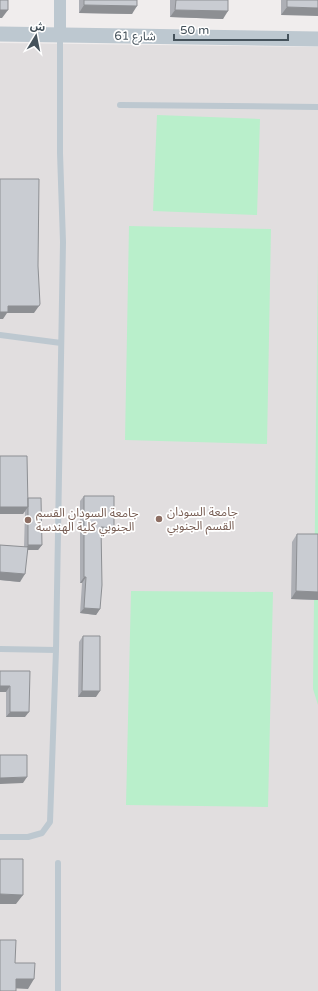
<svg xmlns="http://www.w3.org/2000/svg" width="318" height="991" viewBox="0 0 318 991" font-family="'Varela Round','Noto Sans Arabic',sans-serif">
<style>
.education{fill:#e1dedf}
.green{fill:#b9efcb}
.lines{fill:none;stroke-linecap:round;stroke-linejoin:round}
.service{stroke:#bdc8d0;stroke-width:6}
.minor{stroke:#bdc8d0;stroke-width:12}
.tertiary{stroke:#bdc8d0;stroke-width:15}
.wall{fill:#adafb5}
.shaded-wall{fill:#8d8f93}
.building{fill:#c9ccd2;stroke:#8d8f93}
.education-dot{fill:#8d6e63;stroke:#fff;stroke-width:1.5}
.labels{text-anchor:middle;stroke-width:3.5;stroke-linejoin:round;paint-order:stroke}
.street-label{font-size:12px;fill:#45525b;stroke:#fff}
.education-label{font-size:12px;fill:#785e54;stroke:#fff;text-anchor:start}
</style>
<rect width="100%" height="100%" fill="#f0eded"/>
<path class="education" d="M0,43L318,47V991H0Z"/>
<path class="green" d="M157,115L260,119L257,215L153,211Z
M129,226L271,229L267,444L125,440Z
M318,255V705L313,689Z
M131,591L273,592L268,807L126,805Z"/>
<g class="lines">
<path class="service" d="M120,105L318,107
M0,335L61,343
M0,649L56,650L63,242L60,153V35
M0,837H28L42,833L50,822L56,650
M58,863V991"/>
<path class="minor" d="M60,0V35"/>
<path class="tertiary" d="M0,34L318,39"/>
</g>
<path class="wall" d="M79,0H137L132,14L79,13Z
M170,0H228L223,19L170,17Z
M281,0H318L281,15Z
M0,456L28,499V498L42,545L38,550H28L20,582L0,580V545L24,547L25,511L23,514H0Z
M84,496L110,533H101L100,609L96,615L80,613L82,583H80V501Z
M297,534H318V600L291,599L292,542Z
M83,636L96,697H78L79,642Z
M0,671H30L25,717H6V692H0Z"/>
<path class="shaded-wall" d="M84,5L137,6L132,14L79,13Z
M287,7L318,8V16L281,15Z
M0,10H8L2,18H0Z
M175,10L228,11L223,19L170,17Z
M8,306H39L34,313H7L3,319H0V312Z
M0,507H28L23,514H0Z
M101,527L114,528L110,533H97Z
M28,545H42L38,550H24Z
M0,572L25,574L20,582L0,580Z
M84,577H86L82,583H80Z
M296,591L318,592V600L291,599Z
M84,608L100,609L96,615L80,613Z
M0,686H10L6,692H0Z
M82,691H100L96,697H78Z
M10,712H29L25,717H6Z
M27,777L23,783L0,784V778Z
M0,894L23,895L16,904H0Z
M16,979H34L28,989L9,988Z"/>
<path class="building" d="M0,0H8V10H0Z
M84,0H137V6L84,5Z
M176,0H228V11L175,10Z
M287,0H318V8L287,7Z
M0,179H39L38,266L40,304L39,306H8V312H0Z
M0,456H27L28,507H0Z
M84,496H114V528L101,527L102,585L100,609L84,608L86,577H84Z
M28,498H41L42,545H28Z
M297,534H318V592L296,591Z
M0,545L28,547L25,574L0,572Z
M83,636H100V691H82Z
M0,671H30L29,712H10V686H0Z
M0,755H27V777L0,778Z
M0,859H23V895L0,894Z
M0,940H16L15,963H35L34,979H16V991H0Z"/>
<g class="education-dot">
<circle cx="159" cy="519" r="4"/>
<circle cx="28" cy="520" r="4"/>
</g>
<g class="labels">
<g class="street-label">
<text transform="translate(135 36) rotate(1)" y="4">شارع 61</text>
</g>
<g class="education-label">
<text x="167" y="516">جامعة السودان<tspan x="167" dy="14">القسم الجنوبي</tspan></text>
<text x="36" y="517">جامعة السودان القسم<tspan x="36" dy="14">الجنوبي كلية الهندسة</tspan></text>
</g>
</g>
<g transform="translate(36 36) rotate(10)" stroke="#ffffff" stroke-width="3" paint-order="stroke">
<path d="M0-3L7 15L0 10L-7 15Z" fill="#45525b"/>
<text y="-6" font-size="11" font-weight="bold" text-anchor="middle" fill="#45525b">ش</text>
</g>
<path d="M174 34v6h114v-6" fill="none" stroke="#45525b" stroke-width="2"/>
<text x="180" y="34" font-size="12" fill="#45525b" stroke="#ffffff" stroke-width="3" paint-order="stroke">50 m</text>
</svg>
